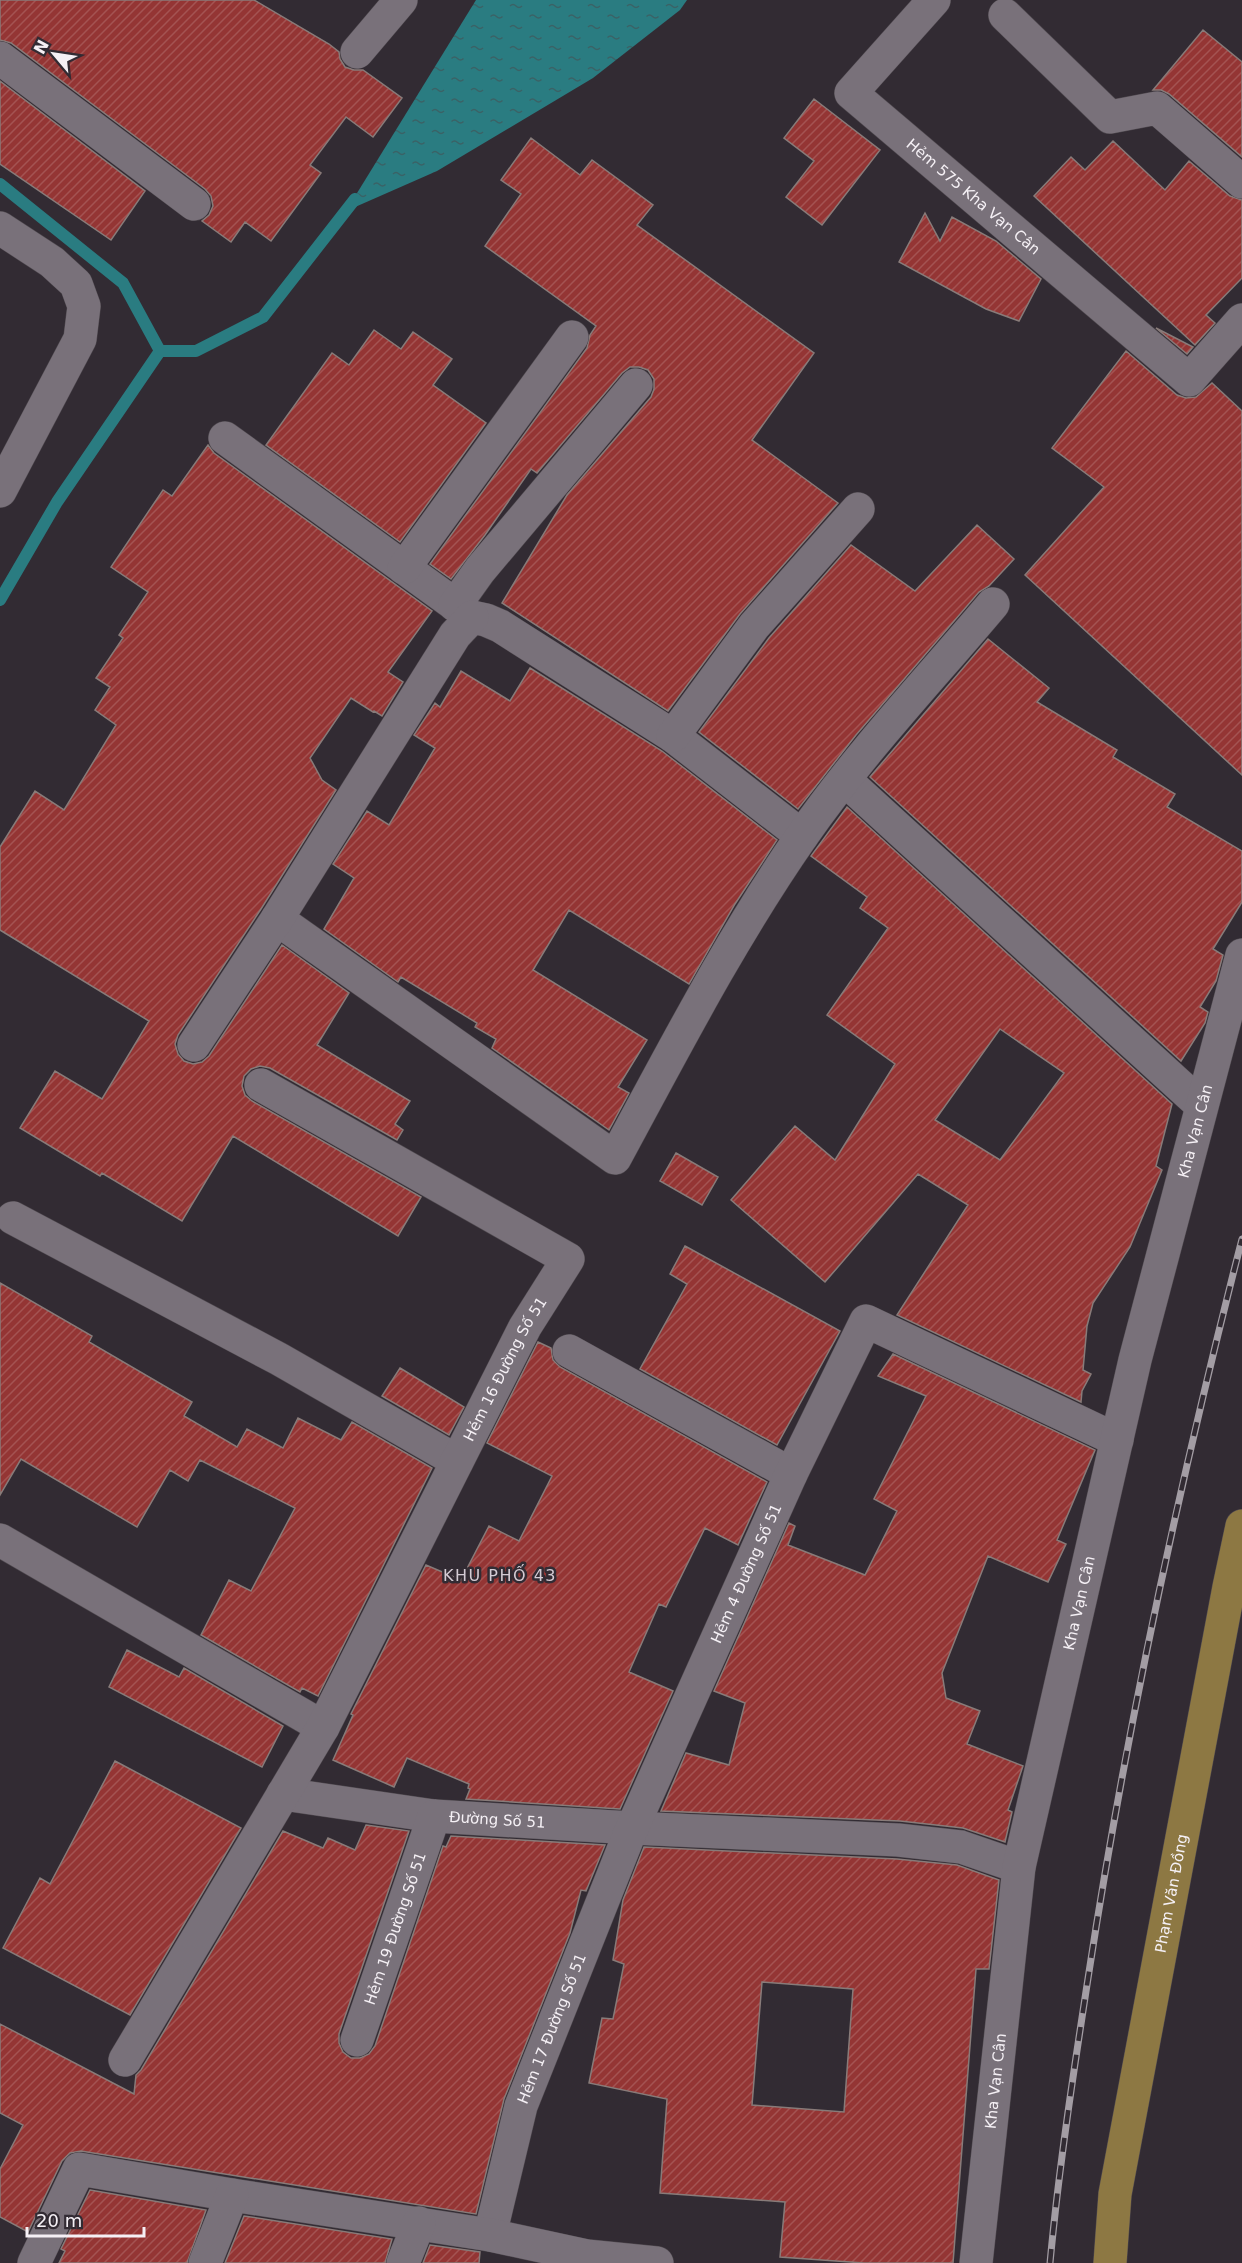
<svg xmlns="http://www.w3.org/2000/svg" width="1242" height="2263" viewBox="0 0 1242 2263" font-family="'DejaVu Sans',sans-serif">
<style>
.water{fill:url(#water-ripples)}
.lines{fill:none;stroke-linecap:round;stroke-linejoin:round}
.stream{stroke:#2a7c81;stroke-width:12}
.building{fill:url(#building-hatch);stroke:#887b79;stroke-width:1.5;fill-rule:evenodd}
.minor-casing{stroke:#4f494f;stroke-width:34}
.major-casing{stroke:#4f494f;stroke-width:34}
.minor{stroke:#79717a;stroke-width:33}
.major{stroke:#8d7843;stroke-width:33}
.rail-casing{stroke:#a39da4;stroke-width:7}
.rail{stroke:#322b33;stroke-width:4.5;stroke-dasharray:14;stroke-linecap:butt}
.labels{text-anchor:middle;stroke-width:5;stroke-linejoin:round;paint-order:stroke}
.street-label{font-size:15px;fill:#f5f0f5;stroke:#322b33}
.neighbourhood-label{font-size:16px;letter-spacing:1.5px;fill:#d4cbd4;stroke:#322b33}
</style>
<defs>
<pattern id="water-ripples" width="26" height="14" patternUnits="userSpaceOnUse" patternTransform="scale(1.5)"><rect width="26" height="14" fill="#2a7c81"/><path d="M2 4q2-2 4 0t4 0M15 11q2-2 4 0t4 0" fill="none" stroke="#3a6266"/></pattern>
<pattern id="building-hatch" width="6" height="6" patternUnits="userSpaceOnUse" patternTransform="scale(1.5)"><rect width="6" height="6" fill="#943534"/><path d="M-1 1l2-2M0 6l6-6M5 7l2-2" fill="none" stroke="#a45352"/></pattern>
</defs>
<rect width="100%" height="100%" fill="#322b33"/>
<path class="water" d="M476,0H687L680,10L593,78L437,171L346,211Z"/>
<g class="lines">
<path class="stream" d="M0,184L123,283L160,351
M0,600L57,502L160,351H196L263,317L355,199"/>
</g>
<path class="building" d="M0,0H254L329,44L339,52L340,59L345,67L354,70H363L402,98L373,137L346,117L310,165L321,173L271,241L245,222L231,242L202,221L209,215L213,206L211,196L205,189L11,43L0,40Z
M1203,30L1242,62V157L1169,94L1161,90H1153Z
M0,81L145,191L111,240L0,164Z
M814,99L880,150L822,225L786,197L814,161L784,138Z
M531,138L580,175L592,160L653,205L637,225L814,353L752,440L838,503L740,614L668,711L502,603L567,495L651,397L654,389V379L648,370L639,367H630L622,373L537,473L531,469L485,535L451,579L430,564L587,348L590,335L596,326L485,246L521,194L501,180Z
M1113,141L1165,190L1189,161L1230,196L1242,200V278L1206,315L1215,323L1195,345L1034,196L1071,157L1085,170Z
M925,213L940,241L952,217L996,241L1041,279L1019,321L986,309L899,262Z
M1156,328L1193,347L1187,354Z
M374,330L401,349L413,332L452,359L433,385L486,423L400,542L266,445L332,353L349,365Z
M1126,351L1177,395L1186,398L1196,397L1212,383L1242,411V775L1025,575L1104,487L1052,448Z
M208,445L214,453L432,611L388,672L403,682L382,716L374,711L373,712L351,698L310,758L322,780L336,790L261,909L178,1035L175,1044L178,1054L184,1061L193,1064L202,1062L209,1056L282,945L349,993L317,1045L410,1101L395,1124L403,1130L397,1140L270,1068L260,1066L251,1069L244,1076L242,1086L245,1095L252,1101L421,1197L398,1236L233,1136L182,1221L102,1173L100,1176L20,1128L55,1071L102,1099L149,1021L0,930V847L35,791L64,810L116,725L95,710L110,687L96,678L123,638L119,635L148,592L111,567L163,490L172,496Z
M977,525L1014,559L989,586L979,592L856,735L798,809L699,732L769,638L851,545L915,591Z
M988,639L1049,688L1037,702L1117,750L1113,757L1175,794L1167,807L1242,851V902L1213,949L1223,955L1216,981L1200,1007L1208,1012L1205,1023L1181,1061L870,777Z
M530,668L662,751L777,840L735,904L689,984L569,910L533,970L647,1040L618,1087L629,1093L609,1130L492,1048L496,1039L475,1027L477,1023L401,977L398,982L324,929L354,878L333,864L367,811L389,825L435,748L414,735L435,703L440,707L461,671L510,701Z
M847,807L1172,1104L1156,1166L1162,1170L1130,1247L1093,1303L1087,1326L1083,1370L1091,1374L1082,1391L1081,1402L897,1315L968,1205L918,1174L825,1282L731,1200L795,1126L835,1160L895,1064L827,1015L888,928L860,908L867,897L811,856ZM1000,1029L1064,1073L1000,1160L935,1120Z
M676,1153L718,1177L702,1205L660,1181Z
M685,1246L840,1331L777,1445L640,1369L687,1284L670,1274Z
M0,1283L92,1336L89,1342L192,1402L184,1416L237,1447L247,1429L283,1448L298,1418L341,1440L352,1422L432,1468L318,1696L302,1688L300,1692L201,1635L229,1580L251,1591L295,1508L200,1460L188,1481L170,1470L137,1527L21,1459L0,1495Z
M538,1342L551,1348L553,1360L560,1367L767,1482L738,1545L705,1528L666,1607L659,1604L629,1672L673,1691L620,1809L466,1799L470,1789L468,1788L469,1784L407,1758L394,1787L333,1760L353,1715L351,1714L426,1565L461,1580L489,1526L519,1541L552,1476L487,1443Z
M893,1354L1095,1450L1057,1540L1066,1544L1048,1582L988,1556L942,1673L946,1698L980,1711L967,1744L1023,1766L1008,1810L1012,1812L1005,1842L963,1828L900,1821L661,1811L686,1753L729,1765L745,1703L714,1691L789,1523L795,1526L788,1545L865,1575L897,1511L874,1499L926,1396L878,1376Z
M400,1368L464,1407L449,1435L382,1396Z
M127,1650L179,1677L184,1668L283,1726L262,1767L109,1687Z
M115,1761L241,1828L130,2015L3,1948L40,1878L50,1884Z
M366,1825L409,1831L339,2034V2043L343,2052L351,2058H360L369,2054L375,2046L443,1846L446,1847L451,1836L605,1845L586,1891L581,1890L570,1933L504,2099L476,2214L81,2151L70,2153L62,2161L28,2232L0,2217V2169L23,2125L0,2113V2024L134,2094L136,2075L141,2070L283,1831L323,1848L328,1838L355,1850Z
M644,1847L897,1859L957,1865L999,1880L989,1969H976L953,2263H864L780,2257L785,2202L660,2193L667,2099L589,2083L602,2018L613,2019L624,1964L613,1960L623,1900ZM762,1982L853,1989L844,2112L752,2105Z
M90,2190L206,2210L187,2263H59L65,2251L61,2249Z
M244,2216L392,2239L385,2263H225Z
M430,2245L480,2252L479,2263H423Z"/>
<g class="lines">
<g class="minor-casing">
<g id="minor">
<path id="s1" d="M934,0L851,93L1189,380L1242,320"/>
<path d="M1005,15L1110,117L1157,108L1242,182"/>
<path d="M357,52L401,0"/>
<path d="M0,58L194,204"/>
<path d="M0,228L52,262L76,284L84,306L80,339L0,491"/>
<path d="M225,438L472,617L486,620L500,626L673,736L802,836"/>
<path d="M404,568L572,337"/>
<path d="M455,605L480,570L636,385"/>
<path d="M673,736L754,626L858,509"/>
<path d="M845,780L1201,1105"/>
<path d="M277,919L615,1158C674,1049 731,938 802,836C859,754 929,680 993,604"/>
<path d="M194,1045L277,919L455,635L472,617"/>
<path d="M13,1218L279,1359L457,1461"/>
<path d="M569,1351L791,1474"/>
<path d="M0,1540L323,1727"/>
<path id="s2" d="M283,1794L434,1816L632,1828L898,1840L961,1847L1019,1867"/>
<path id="s3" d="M357,2040L434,1816"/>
<path id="s4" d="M125,2060L323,1727L525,1327L568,1259L261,1085"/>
<path id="s5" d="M490,2235L521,2106L629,1835L791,1474L866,1321L1117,1440"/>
<path d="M34,2263L79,2169L232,2195L490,2235L587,2256L657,2263"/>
<path d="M205,2263L232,2195"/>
<path d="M403,2263L419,2223"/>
<path id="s6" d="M976,2263L1019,1867L1135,1360L1242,955"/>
</g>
</g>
<g class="major-casing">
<g id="major">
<path id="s7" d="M1110,2263L1115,2194L1229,1587L1242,1526"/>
</g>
</g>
<use href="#minor" class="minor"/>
<use href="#major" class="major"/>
<g class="rail-casing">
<path id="rail" d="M1050,2263C1059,2166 1074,2069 1089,1972C1127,1725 1180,1481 1242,1239"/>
</g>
<use href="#rail" class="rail"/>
</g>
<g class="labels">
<g class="street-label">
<text dy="5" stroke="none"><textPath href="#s1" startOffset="285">Hẻm 575 Kha Vạn Cân</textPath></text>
<text dy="5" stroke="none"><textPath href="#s6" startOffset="1155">Kha Vạn Cân</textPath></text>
<text dy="5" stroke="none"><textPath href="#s4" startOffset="789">Hẻm 16 Đường Số 51</textPath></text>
<text dy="5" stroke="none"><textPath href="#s5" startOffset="711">Hẻm 4 Đường Số 51</textPath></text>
<text dy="5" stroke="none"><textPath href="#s6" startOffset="669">Kha Vạn Cân</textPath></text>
<text dy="5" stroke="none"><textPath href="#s2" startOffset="216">Đường Số 51</textPath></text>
<text dy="5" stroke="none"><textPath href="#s7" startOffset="375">Phạm Văn Đồng</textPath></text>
<text dy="5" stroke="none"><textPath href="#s3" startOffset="118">Hẻm 19 Đường Số 51</textPath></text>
<text dy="5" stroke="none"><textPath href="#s5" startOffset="216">Hẻm 17 Đường Số 51</textPath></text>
<text dy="5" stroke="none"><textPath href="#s6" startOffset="183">Kha Vạn Cân</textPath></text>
</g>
<g class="neighbourhood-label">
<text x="500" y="1581">KHU PHỐ 43</text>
</g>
</g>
<g transform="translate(54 54) rotate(299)" stroke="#322b33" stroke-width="4.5" paint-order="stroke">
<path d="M0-4.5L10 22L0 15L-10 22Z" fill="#f5f0f5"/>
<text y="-9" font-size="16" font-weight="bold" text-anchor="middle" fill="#f5f0f5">N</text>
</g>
<path d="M27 2227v9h117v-9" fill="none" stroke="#f5f0f5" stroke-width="3"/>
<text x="36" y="2227" font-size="18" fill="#f5f0f5" stroke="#322b33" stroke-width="4.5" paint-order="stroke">20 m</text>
</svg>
